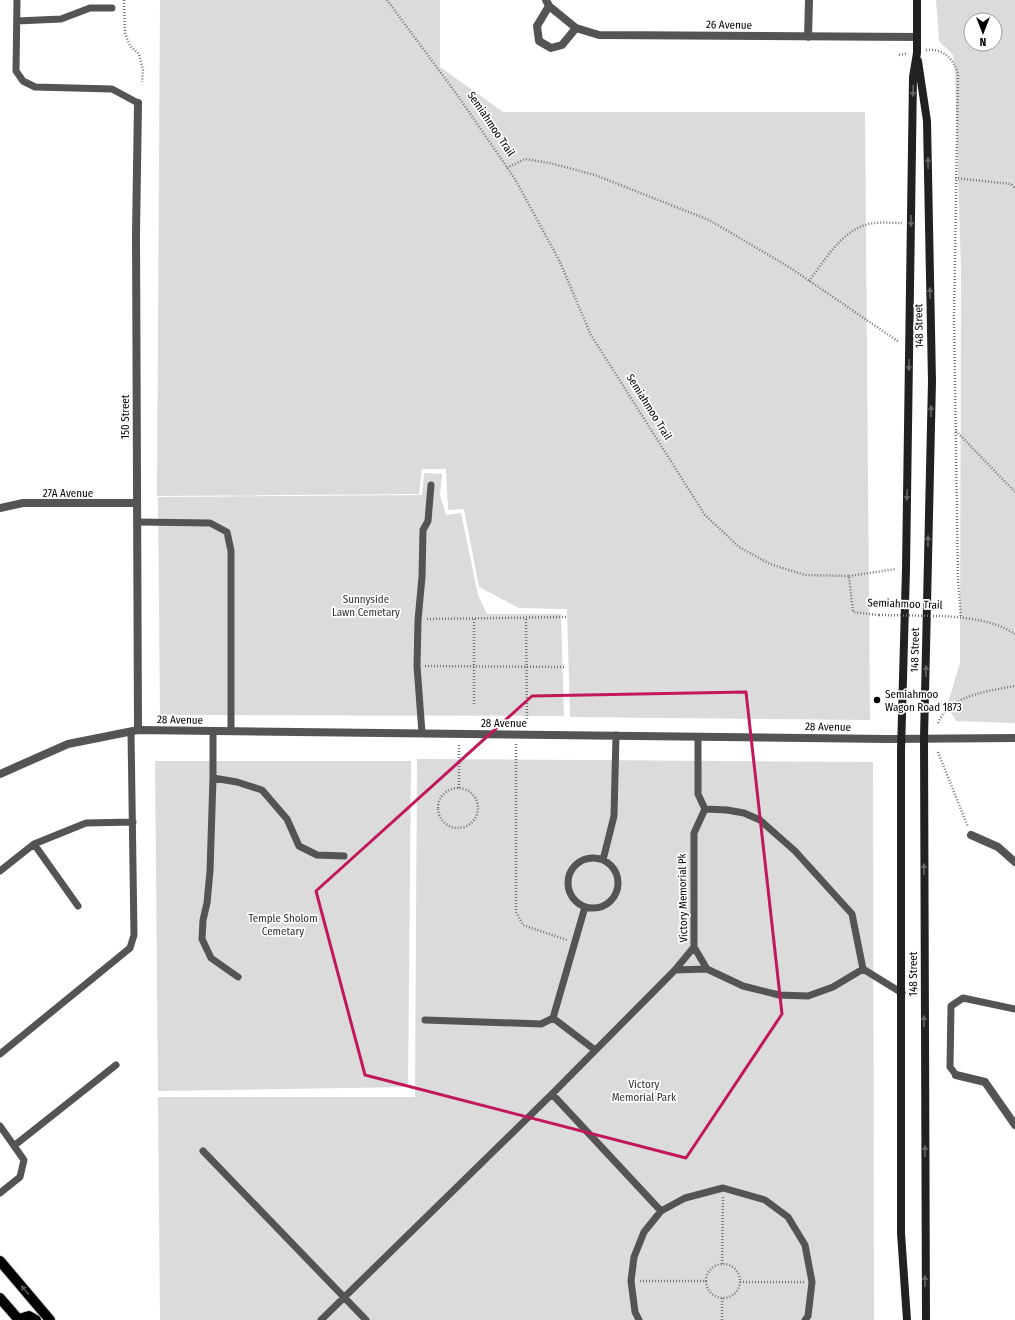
<svg xmlns="http://www.w3.org/2000/svg" width="1015" height="1320" font-family="'Fira Sans Condensed',sans-serif">
	<style>
		.green { fill: #dbdbdb; fill-rule: evenodd }
		.lines { fill: none; stroke-linecap: round; stroke-linejoin: round }
		.primary-casing { stroke: #dbdbdb; stroke-width: 12 }
		.path { stroke: #767676; stroke-width: 2.5; stroke-dasharray: 1 2; stroke-linecap: butt }
		.service { stroke: #545454; stroke-width: 7 }
		.minor { stroke: #545454; stroke-width: 8 }
		.tertiary { stroke: #545454; stroke-width: 8 }
		.secondary { stroke: #212121; stroke-width: 8 }
		.primary { stroke: #000; stroke-width: 10 }
		.path-bridge { stroke: #767676; stroke-width: 2.5; stroke-dasharray: 1 2; stroke-linecap: butt }
		.oneway { fill: #646464 }
		.oneway2 { fill: #595959 }
		.marked { fill: none; stroke: #c2185b; stroke-width: 3; stroke-linejoin: round }
		.poi-dot { fill: #000; stroke: #fff; stroke-width: 1.5 }
		.labels { text-anchor: middle; dominant-baseline: central; stroke-width: 3.5; stroke-linejoin: round; paint-order: stroke }
		.street-label { font-size: 11px; fill: #000; stroke: #fff }
		.park-label { font-size: 11px; fill: #323232; stroke: #fff }
		.poi-label { font-size: 11px; fill: #000; stroke: #fff; text-anchor: start }
	</style>
	<rect width="100%" height="100%" fill="#fff"/>
	<!-- green -->
	<path class="green" d="M160,0H440V67L503,112H865L870,720L570,717L567,609L519,608L479,587L464,509L448,510L446,469H422L419,494L157,496Z
		M936,0H1015V723L956,721L947,706L960,663L961,271L955,73L953,55L939,41ZM971,20H995V44H971Z
		M424,473L442,474L440,495L446,515L461,513L478,595L487,614H561L564,716L160,715L158,497L422,495Z
		M417,759L873,762L874,1320H160L158,1097H415Z
		M155,761H411L408,1087L158,1091Z"/>
	<g class="lines">
		<defs>
			<path id="primary" d="M0,1261L50,1320
				M0,1298L19,1320
				M19,1319L29,1316L36,1320"/>
		</defs>
		<!-- primary casing -->
		<use href="#primary" class="primary-casing"/>
		<!-- path -->
		<path class="path" d="M124,0L125,33L130,46L139,54L143,70L142,82
			M387,0L458,96L515,179L559,260L591,335L705,515L739,547L770,564L805,575L849,576L853,612L879,615
			M926,50C943,48 954,59 958,74L954,318L958,581L961,617
			M899,55L908,53
			M507,168L525,159L550,163L595,175L709,220L789,267L899,342
			M955,178L1011,184L1015,188
			M809,281C826,259 843,227 874,223C883,222 893,223 902,223
			M956,431L1015,492
			M849,576L896,569
			M939,616C964,617 994,620 1015,634
			M427,619L567,617
			M474,619V706
			M526,619L527,721
			M425,666L566,667
			M938,723C949,695 989,691 1015,686
			M516,744V912L523,925L567,940
			M938,752L968,827
			M459,788V744
			M438 808a20 20 0 1 1 40 0a20 20 0 1 1-40 0Z
			M706 1281a17 17 0 1 1 34 0a17 17 0 1 1-34 0Z
			M722,1264L723,1197
			M640,1281H705
			M740,1282H804
			M722,1320V1298"/>
		<!-- service -->
		<path class="service" d="M17,0L16,71L23,81L35,87L112,89L138,103
			M17,21L61,19L90,8H112
			M137,522L210,523L227,532L231,551V731
			M213,731V778L237,782L262,790L287,819L299,846L317,855L344,856
			M422,733L417,666L418,620L422,577L423,530L428,521L431,485
			M698,737V794L705,809L694,833V947L707,969L743,986L779,995L808,996L833,987L863,969L902,993
			M213,778L210,871L207,903L203,920L202,939L211,958L238,977
			M705,809L727,810L744,813L760,820L795,851L852,914L863,969
			M34,844L78,906
			M568 883a25 25 0 1 1 50 0a25 25 0 1 1-50 0Z
			M603,860L614,816L616,735
			M0,871L34,844L86,823L133,822
			M585,907L553,1018L595,1050
			M675,970L707,969
			M425,1020L541,1024L553,1018
			M0,1054L130,948L134,935L131,732
			M956,1075L950,1067L951,1006L963,998L1015,1009
			M552,1094L661,1211
			M0,1126L24,1160L20,1177L0,1193
			M15,1145L116,1065
			M203,1151L366,1320
			M321,1320L552,1094L675,970L694,947
			M639,1320L635,1312L631,1281L634,1257L644,1232L661,1211L685,1198L723,1188L765,1200L788,1217L805,1245L812,1282L808,1316L805,1320"/>
		<!-- minor -->
		<path class="minor" d="M546,0L549,6L576,28L599,35L917,37
			M549,6L537,26L539,41L551,48L562,45L576,28
			M808,37L809,0
			M0,508L23,503H136
			M138,730L136,234L138,103
			M971,835L998,847L1015,862
			M956,1075L985,1082L1015,1125"/>
		<!-- tertiary -->
		<path class="tertiary" d="M0,774L68,744L138,730L888,739L1015,738"/>
		<!-- secondary -->
		<path class="secondary" d="M918,61L927,121L932,381L924,738L926,1320
			M907,1320L901,1233V751L906,569L913,77L917,53V0"/>
		<!-- primary -->
		<use href="#primary" class="primary"/>
		<!-- path-bridge -->
		<path class="path-bridge" d="M879,615L939,616"/>
	</g>
	<!-- one-way arrows -->
	<defs><path id="oneway-solid" d="M-6-.8H1V-3.2L6.5 0L1 3.2V.8H-6Z"/></defs>
	<g class="oneway">
		<use href="#oneway-solid" transform="translate(913 91) rotate(91)"/>
		<use href="#oneway-solid" transform="translate(928 163) rotate(-91)"/>
		<use href="#oneway-solid" transform="translate(911 221) rotate(91)"/>
		<use href="#oneway-solid" transform="translate(930 293) rotate(-91)"/>
		<use href="#oneway-solid" transform="translate(909 365) rotate(91)"/>
		<use href="#oneway-solid" transform="translate(931 411) rotate(-89)"/>
		<use href="#oneway-solid" transform="translate(907 495) rotate(91)"/>
		<use href="#oneway-solid" transform="translate(928 541) rotate(-89)"/>
		<use href="#oneway-solid" transform="translate(926 671) rotate(-89)"/>
		<use href="#oneway-solid" transform="translate(924 869) rotate(-90)"/>
		<use href="#oneway-solid" transform="translate(924 1021) rotate(-90)"/>
		<use href="#oneway-solid" transform="translate(925 1151) rotate(-90)"/>
		<use href="#oneway-solid" transform="translate(925 1281) rotate(-90)"/>
	</g>
	<use class="oneway2" href="#oneway-solid" transform="translate(25 1290) rotate(-130)"/>
	<!-- marked area -->
	<path class="marked" d="M746,692L782,1014L686,1158L365,1075L316,891L532,696Z"/>
	<!-- markers -->
	<circle class="poi-dot" cx="877" cy="700" r="4"/>
	<g class="labels">
		<!-- street labels -->
		<g class="street-label">
			<text transform="translate(729 25) rotate(1)">26 Avenue</text>
			<text transform="translate(491 124) rotate(56)">Semiahmoo Trail</text>
			<text transform="translate(919 326) rotate(-91)">148 Street</text>
			<text transform="translate(649 407) rotate(58)">Semiahmoo Trail</text>
			<text transform="translate(125 417) rotate(-90)">150 Street</text>
			<text x="68" y="493">27A Avenue</text>
			<text transform="translate(905 604) rotate(2)">Semiahmoo Trail</text>
			<text transform="translate(915 650) rotate(-89)">148 Street</text>
			<text transform="translate(180 720) rotate(1)">28 Avenue</text>
			<text x="504" y="723">28 Avenue</text>
			<text transform="translate(828 727) rotate(1)">28 Avenue</text>
			<text transform="translate(683 898) rotate(-91)">Victory Memorial Pk</text>
			<text transform="translate(913 974) rotate(-90)">148 Street</text>
		</g>
		<!-- park labels -->
		<g class="park-label">
			<text x="366" y="599">Sunnyside<tspan x="366" dy="13">Lawn Cemetary</tspan></text>
			<text x="283" y="918">Temple Sholom<tspan x="283" dy="13">Cemetary</tspan></text>
			<text x="644" y="1084">Victory<tspan x="644" dy="13">Memorial Park</tspan></text>
		</g>
		<!-- poi labels -->
		<g class="poi-label">
			<text x="885" y="694">Semiahmoo<tspan x="885" dy="13">Wagon Road 1873</tspan></text>
		</g>
	</g>
	<!-- north arrow -->
	<g transform="translate(983 32) rotate(180)"><circle r="19" fill="#ffffff" stroke="#999999"/>
	<path d="M0-3L7 15L0 10L-7 15Z" fill="#000000"/>
	<text y="-6" font-size="11" font-weight="bold" text-anchor="middle" fill="#000000">N</text>
	</g>
</svg>
